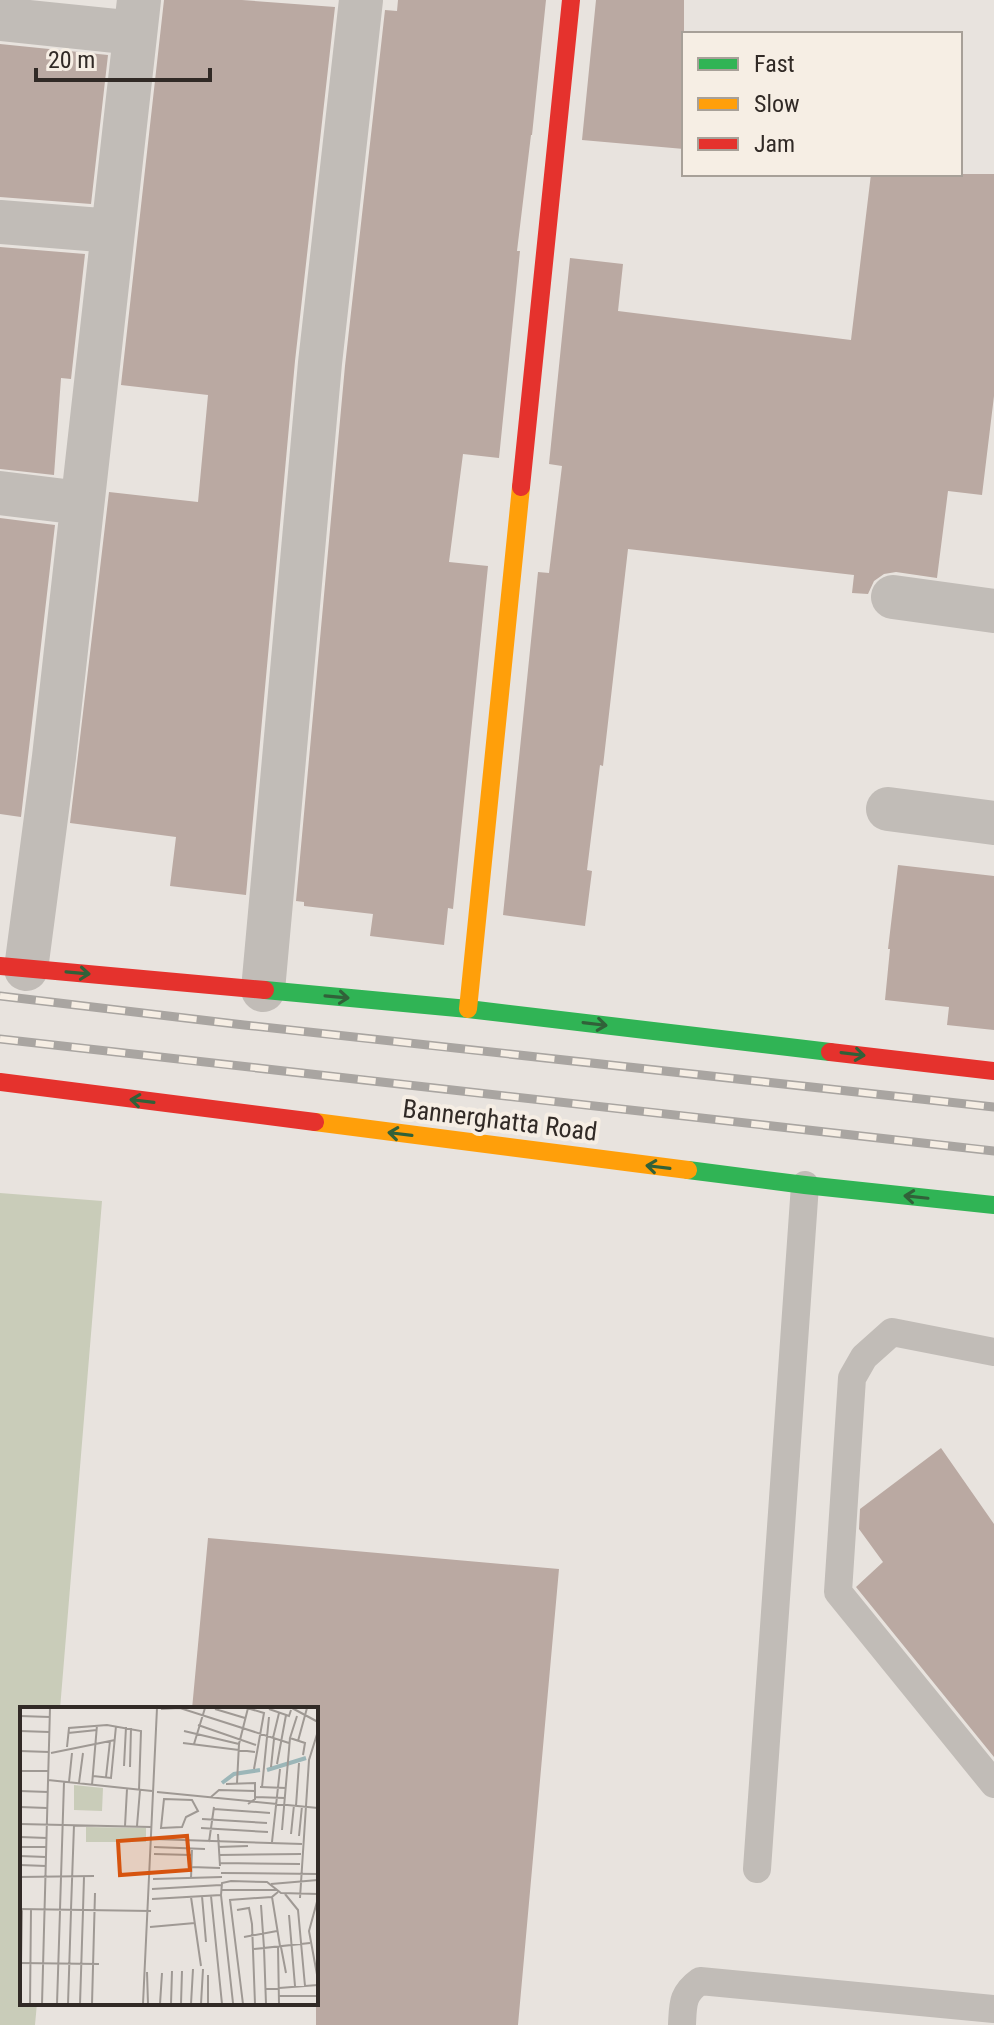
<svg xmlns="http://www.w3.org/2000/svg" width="994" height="2025" font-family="'Roboto Condensed',sans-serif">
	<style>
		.green { fill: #c9ccb9 }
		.building { fill: #baa9a2 }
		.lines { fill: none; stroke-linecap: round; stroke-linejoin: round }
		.lane { stroke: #c1bcb7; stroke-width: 28 }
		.street { stroke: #c1bcb7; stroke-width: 44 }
		.fast { stroke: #30b455; stroke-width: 18 }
		.slow { stroke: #ff9f0a; stroke-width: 18 }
		.jam { stroke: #e5322d; stroke-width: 18 }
		.rail-casing { stroke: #a9a5a1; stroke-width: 9 }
		.rail { stroke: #f6eee4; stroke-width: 6; stroke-dasharray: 18; stroke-linecap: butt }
		.oneway { stroke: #316139 }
		.labels { text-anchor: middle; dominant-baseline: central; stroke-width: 8; stroke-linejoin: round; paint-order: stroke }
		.street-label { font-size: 26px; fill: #312a26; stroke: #f6eee4 }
		.inset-river { fill: none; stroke: #9cb6b8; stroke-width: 4 }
		.inset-road { fill: none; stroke: #9f9994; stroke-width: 2 }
		.view { fill: #d6540f; fill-opacity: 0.15; stroke: #d6540f; stroke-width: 4 }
		.inset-edge { fill: none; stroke: #312a26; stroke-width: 4 }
	</style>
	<rect width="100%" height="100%" fill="#e8e3de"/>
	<!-- green -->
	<path class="green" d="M0,1193L102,1201L60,1709H22V2003H37L35,2025H0Z"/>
	<!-- building -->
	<path class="building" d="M164,0H242L335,7L295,361L246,895L170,886L176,837L70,823L109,492L198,502L208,395L121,385Z
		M398,0H546L532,135H531L517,251H520L499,458L463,454L449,562L488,566L453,909L448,908L444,945L370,936L373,914L304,906V902L296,901L345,366L385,10L397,11Z
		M596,0H684V149L582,140Z
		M0,44L108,55L91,204L0,197Z
		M871,174H994V396L982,495L948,491L937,578L896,572L884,574L874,581L868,594L852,593L854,575L628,549L603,766L600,765L587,870L592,871L585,926L503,915L538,572L549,573L562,466L549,464L570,258L623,264L618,311L851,340Z
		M0,247L85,254L71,379L61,378L54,475L0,469Z
		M0,518L55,525L21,817L0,814Z
		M898,865L994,876V1030L947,1025L949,1007L885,1000L890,949H888Z
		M941,1448L994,1524V1757L856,1587L883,1562L859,1529L860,1509Z
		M208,1538L559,1569L518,2025H316V1709H192Z"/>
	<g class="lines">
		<!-- lane -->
		<path class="lane" d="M994,1352L892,1332L864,1357L852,1378L838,1592L994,1784
			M757,1869L805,1185
			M682,2025C683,2004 682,1994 700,1981L994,2009"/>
		<!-- street -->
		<path class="street" d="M0,19L135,33
			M0,222L113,231
			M0,493L81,503
			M893,597L994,611
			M888,809L994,823
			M26,969L54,757L139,0
			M263,990L320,363L361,0"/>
		<!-- fast -->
		<path class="fast" d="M265,990L468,1009L830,1052
			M688,1170L805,1185L994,1205"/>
		<!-- slow -->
		<path class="slow" d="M468,1009L521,487
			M315,1122L688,1170"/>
		<!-- jam -->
		<path class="jam" d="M521,487L571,0
			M0,966L265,990
			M830,1052L994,1071
			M0,1082L315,1122"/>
		<defs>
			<path id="rail" d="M0,996L244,1025L994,1107
				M0,1039L994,1151"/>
		</defs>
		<!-- rail casing -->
		<use href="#rail" class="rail-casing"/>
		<!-- rail -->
		<use href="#rail" class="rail"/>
	</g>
	<!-- one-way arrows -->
	<defs><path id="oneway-shaft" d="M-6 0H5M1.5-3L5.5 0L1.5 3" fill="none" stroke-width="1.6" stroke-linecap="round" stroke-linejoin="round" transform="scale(2)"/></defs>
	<g class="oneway">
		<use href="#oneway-shaft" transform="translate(78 973) rotate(5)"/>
		<use href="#oneway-shaft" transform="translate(337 997) rotate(5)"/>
		<use href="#oneway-shaft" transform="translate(595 1024) rotate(7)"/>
		<use href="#oneway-shaft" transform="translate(853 1054) rotate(7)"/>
		<use href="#oneway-shaft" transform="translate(142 1101) rotate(-173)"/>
		<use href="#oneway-shaft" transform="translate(400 1134) rotate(-173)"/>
		<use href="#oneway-shaft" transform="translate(658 1167) rotate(-173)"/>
		<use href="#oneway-shaft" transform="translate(916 1197) rotate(-174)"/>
	</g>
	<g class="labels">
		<!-- street labels -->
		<g class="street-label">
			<text transform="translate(500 1120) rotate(7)">Bannerghatta Road</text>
		</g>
	</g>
	<!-- overview -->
	<g transform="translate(20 1707)">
		<rect width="298" height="298" fill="#e8e3de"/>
		<path d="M54,78L83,81L82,104L54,103ZM66,120L126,121V135H66Z" fill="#c9ccb9"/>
		<path class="inset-river" d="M247,63L286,51M202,76L214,67L240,63"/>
		<path class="inset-road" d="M227,1L244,6L234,62M272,1L298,15M141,2L160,1L269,36M195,2L225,11M249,2L269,9L271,3M0,9L30,10M277,9L270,31L285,36L283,48M178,18L236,38M0,24L29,25M164,24L219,37M48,26L77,23M253,31L259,6M278,34L287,1M163,36L235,45M174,37L185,1M47,40L49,21L87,18L121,24L119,83M0,44L29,45M31,46L95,33M257,57L266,8M104,59L106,20M110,60L111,21M251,60L254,32M0,64H28M73,69L91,71L96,19M86,70L90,34M28,73L132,84M49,75L52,46M59,76L63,46M217,76L219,37L228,1M206,77L235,76V92L228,97M72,78L77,18M240,80L266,81M242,80L249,10M0,84L28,85M137,85L298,101M191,90L199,83L235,84M235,90L265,91M144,92L172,93L178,104L166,110L162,120L141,121ZM276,99L279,56M0,100L27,101M194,102L250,106M182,112L247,116M0,117L131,120M105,119L107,82M117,119L120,83M181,121L248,125M262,123L270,31M198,127L200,159M271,127L274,98M279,129L282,99M0,130L27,131M134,132L282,137M189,135L194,100M252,135L260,62M0,140H26M134,140L185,142M198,140L228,139M134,147L171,148M199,148L281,147M0,149L26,150M200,156L280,157M0,158L26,159M171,160L200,161M201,166L298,167M0,170L74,169M133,172L202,170M171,172L172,141M251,177L298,173M132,182L201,178M201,183H256M258,185L252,190L260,239M265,187L278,203L285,279M201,188L213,296M182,189L186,235M191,189L202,297M171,190L181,259M280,191L289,53L298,24M298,191L289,224L298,273M132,192L201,188L202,176L211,174L247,175L261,186L298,187M209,193L252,190M210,193L223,297M0,202L131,204M40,202L44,75M51,202L54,118M63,203L64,170M217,203L229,201L232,217L235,297M269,208L275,279M130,220L175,216M224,230L257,224M258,239L259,297M261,240L266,266M234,242L244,241L241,198M0,256L79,257M1,256L2,202M127,265L128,297M246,282L298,278M259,289H298M10,297L11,202M22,297L30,1M37,297L40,204M48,297L51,204M60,297L63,204M72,297L75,186M123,297L137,1M140,297L142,266M151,297L152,264M161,297L162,264M171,297L173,262M181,297L183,262M188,297V268M246,297L244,241L290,236"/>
		<path class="view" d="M167,129L170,163L100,168L98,134Z"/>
		<rect width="298" height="298" class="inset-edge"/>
	</g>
	<!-- legend -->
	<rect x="682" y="32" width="280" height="144" fill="#f6eee4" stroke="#a7a098" stroke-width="2"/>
	<rect x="698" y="58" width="40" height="12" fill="#30b455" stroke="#a7a098" stroke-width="2"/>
	<text x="754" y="72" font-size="24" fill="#312a26">Fast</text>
	<rect x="698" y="98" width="40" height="12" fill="#ff9f0a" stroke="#a7a098" stroke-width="2"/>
	<text x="754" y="112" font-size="24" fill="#312a26">Slow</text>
	<rect x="698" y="138" width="40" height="12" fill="#e5322d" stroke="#a7a098" stroke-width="2"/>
	<text x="754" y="152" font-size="24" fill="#312a26">Jam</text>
	<!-- scale -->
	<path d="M36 68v12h174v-12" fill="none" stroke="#312a26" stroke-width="4"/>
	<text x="48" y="68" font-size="24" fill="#312a26" stroke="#f6eee4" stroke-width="6" paint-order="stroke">20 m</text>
</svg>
